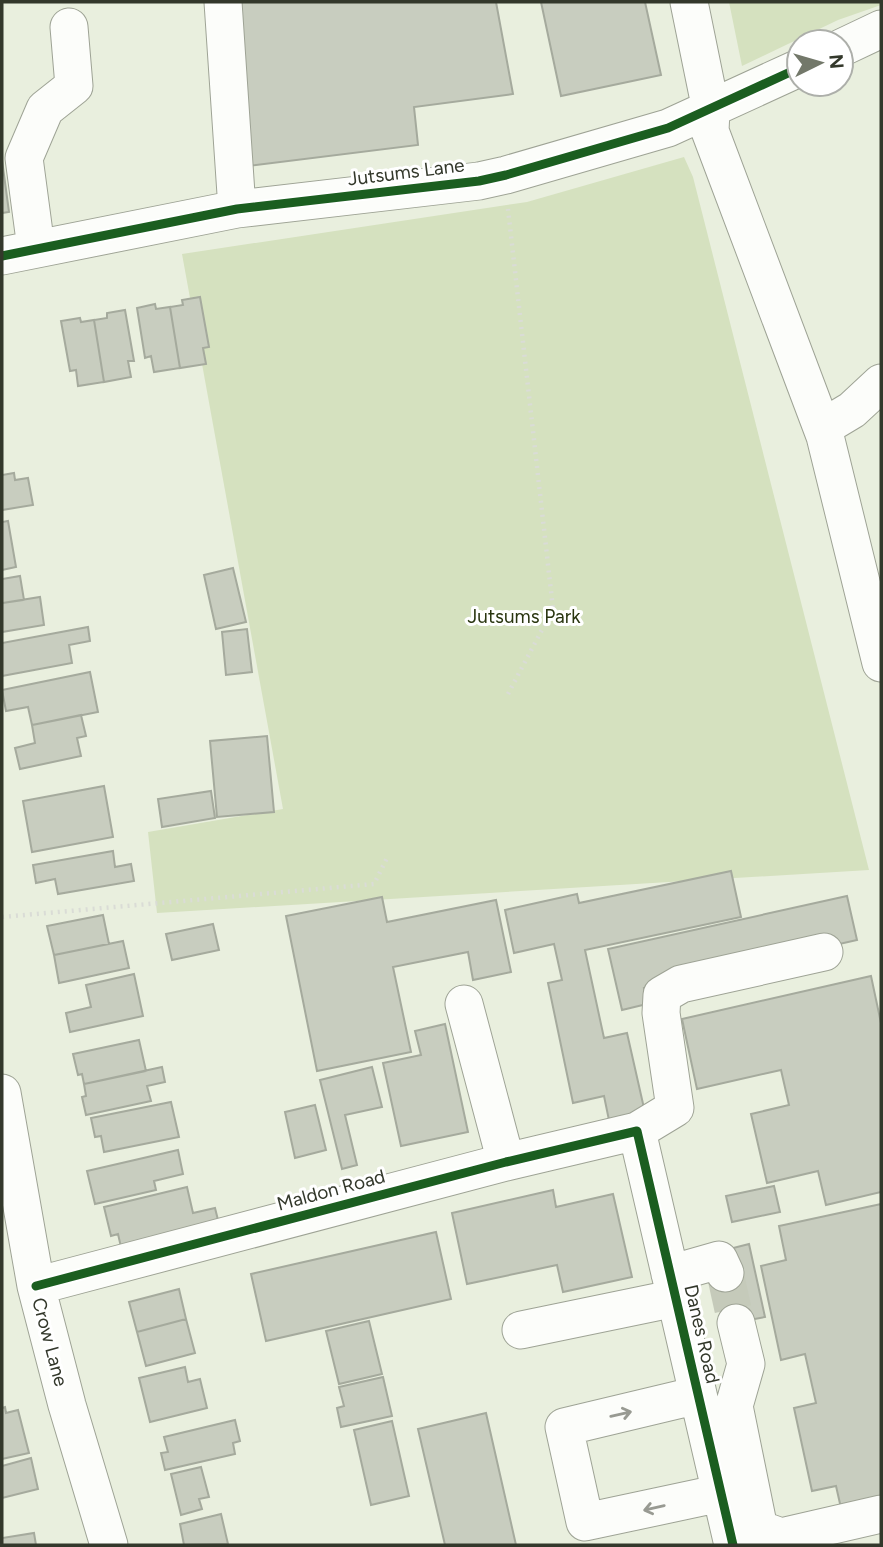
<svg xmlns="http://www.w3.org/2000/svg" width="883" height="1547" font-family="Figtree,sans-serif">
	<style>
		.green { fill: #d5e1bf }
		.building { fill: #c8cdbf; stroke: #a5aa9d; stroke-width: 2 }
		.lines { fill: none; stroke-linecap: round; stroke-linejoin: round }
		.minor-tunnel { stroke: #c5caba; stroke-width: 37; stroke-dasharray: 37 18; stroke-linecap: butt }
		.minor-casing { stroke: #9ea395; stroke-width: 39 }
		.path { stroke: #dadcd6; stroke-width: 4.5; stroke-dasharray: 2 5; stroke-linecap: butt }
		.minor { stroke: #fcfdfa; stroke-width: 37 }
		.cycleway-casing { stroke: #fff; stroke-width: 13 }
		.cycleway { stroke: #1b5e20; stroke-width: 9 }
		.oneway { stroke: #989a92 }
		.labels { text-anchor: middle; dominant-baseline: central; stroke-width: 6; stroke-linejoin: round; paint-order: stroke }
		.street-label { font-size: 19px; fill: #33382b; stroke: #fff }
		.park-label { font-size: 19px; fill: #29350f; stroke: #fff }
	</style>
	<rect width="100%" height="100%" fill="#e9efde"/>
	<!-- green -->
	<path class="green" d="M729,2H881V5L838,20L742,66Z
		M684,157L693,177L869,870L157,913L148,832L283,809L182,254L527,202Z"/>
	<!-- building -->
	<path class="building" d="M230,2H496L513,94L414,107L418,145L248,166Z
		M541,2H645L661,75L561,96Z
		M2,160L9,212L2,213Z
		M200,297L209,347L203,348L206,364L180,368L170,307L183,305L182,300Z
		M155,304L156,309L170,307L180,368L154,372L151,356L145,358L137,308Z
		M125,310L134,361H128L131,377L104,382L94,320L107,318V313Z
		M80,318L81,322L94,320L104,382L78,386L76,370L70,371L61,321Z
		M14,473L15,480L28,478L33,505L2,510V475Z
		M8,521L16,567L2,570V522Z
		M233,568L246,622L216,629L204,575Z
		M20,576L24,600L2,603V579Z
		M40,597L44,625L2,632V603Z
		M88,627L90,641L69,645L72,663L2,676V643Z
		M247,629L252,672L226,675L222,632Z
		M90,672L98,712L32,725L28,707L6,711L2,690Z
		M81,715L86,736L77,738L81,756L20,769L15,748L35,743L32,725Z
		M267,736L274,812L217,817L210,741Z
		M104,786L113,837L32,852L23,801Z
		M211,791L215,818L162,827L158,799Z
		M113,851L115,867L131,864L134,881L58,894L55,879L36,883L33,865Z
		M731,871L741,917L585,950L604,1038L627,1033L646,1117L610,1125L604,1096L573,1103L548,983L562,980L554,944L514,953L505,910L577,894L579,903Z
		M847,896L857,940L644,988L647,1004L622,1010L608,949Z
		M382,897L387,922L496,900L511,972L473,980L468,952L393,967L411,1052L317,1071L286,916Z
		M103,915L109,944L54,955L47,926Z
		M213,924L219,950L172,960L166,934Z
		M123,941L129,968L59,983L54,955Z
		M134,974L143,1016L70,1032L66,1013L91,1007L86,985Z
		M871,976L881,1023V1192L826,1205L818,1171L767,1183L751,1114L789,1105L781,1070L697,1089L682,1019Z
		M445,1024L468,1132L401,1146L383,1063L421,1055L415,1031Z
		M139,1040L146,1071L84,1084L82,1074L78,1075L73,1054Z
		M162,1067L165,1082L147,1086L151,1101L86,1115L82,1097L86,1096L84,1084Z
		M372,1067L382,1107L345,1115L357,1165L342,1169L320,1080Z
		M171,1102L179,1137L104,1152L101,1136L95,1137L91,1118Z
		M315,1105L326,1150L295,1158L285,1112Z
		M178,1150L183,1174L154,1181L156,1190L95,1204L87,1171Z
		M774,1186L780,1212L732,1222L726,1196Z
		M187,1187L193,1213L215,1208L219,1224L121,1247L118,1234L111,1236L104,1207Z
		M553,1190L556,1207L613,1194L632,1277L563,1292L557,1265L467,1284L452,1213Z
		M881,1204V1500L841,1508L836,1486L812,1491L794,1408L816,1403L805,1354L781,1360L761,1266L786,1260L779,1226Z
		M436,1232L451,1299L266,1341L251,1274Z
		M749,1244L765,1317L728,1324L717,1274L725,1250Z
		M179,1289L186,1319L137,1332L129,1302Z
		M186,1319L195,1353L146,1366L137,1332Z
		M369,1321L382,1374L339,1384L326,1331Z
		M185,1367L188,1382L200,1379L207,1408L150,1422L139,1378Z
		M383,1377L392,1416L341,1427L337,1408L344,1406L339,1387Z
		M5,1407L6,1413L18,1410L29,1453L2,1459V1408Z
		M486,1413L516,1545H445L418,1429Z
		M235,1420L240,1441L233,1443L235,1454L165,1470L161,1453L168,1452L164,1437Z
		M392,1421L409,1496L371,1505L354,1430Z
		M31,1458L38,1489L2,1498V1466Z
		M201,1467L209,1497L199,1499L202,1509L181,1515L171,1474Z
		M221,1514L228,1544L184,1545L180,1524Z
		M34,1533L36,1545H2V1538Z"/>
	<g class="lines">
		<!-- minor-tunnel -->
		<path class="minor-tunnel" d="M725,1273L736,1323"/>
		<defs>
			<path id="minor" d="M223,2L237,209
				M689,2L711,110L710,131L825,436L881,663
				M841,48L881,29
				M36,248L24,158L45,109L74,86L69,27
				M2,256L237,209L479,181L506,175L668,128L799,68
				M822,428L852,410L881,383
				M464,1004L506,1162
				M2,1093L36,1286L67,1405L109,1545
				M637,1131L733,1545
				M670,1274L719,1260L725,1273
				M36,1286L506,1162L637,1131L675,1108L661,1013L662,995L681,984L824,952
				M521,1330L676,1298
				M698,1395L564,1427L585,1522L721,1493
				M759,1529L781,1537L881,1514
				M731,1535L759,1529L734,1406L746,1364L736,1323"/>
		</defs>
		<!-- minor casing -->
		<use href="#minor" class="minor-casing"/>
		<!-- path -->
		<path class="path" d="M508,694L553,609L508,209
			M2,917L374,884L387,858"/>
		<!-- minor -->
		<use href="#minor" class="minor"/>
		<defs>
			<path id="cycleway" d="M2,256L237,209L479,181L506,175L668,128L799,68
				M36,1286L506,1162L637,1131L733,1545"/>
		</defs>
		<!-- cycleway casing -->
		<use href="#cycleway" class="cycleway-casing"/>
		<!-- cycleway -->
		<use href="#cycleway" class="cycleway"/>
	</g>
	<!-- one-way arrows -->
	<defs><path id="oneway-shaft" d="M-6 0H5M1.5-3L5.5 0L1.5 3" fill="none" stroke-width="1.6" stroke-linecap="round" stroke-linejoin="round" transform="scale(1.75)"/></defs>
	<g class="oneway">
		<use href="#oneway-shaft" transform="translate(621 1414) rotate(-13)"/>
		<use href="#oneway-shaft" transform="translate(654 1508) rotate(167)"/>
	</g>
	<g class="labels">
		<!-- street labels -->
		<g class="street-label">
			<text transform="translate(406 172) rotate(-7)">Jutsums Lane</text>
			<text transform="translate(331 1190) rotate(-15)">Maldon Road</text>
			<text transform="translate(702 1334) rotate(77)">Danes Road</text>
			<text transform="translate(50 1342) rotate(75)">Crow Lane</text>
		</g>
		<!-- park labels -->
		<g class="park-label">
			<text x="524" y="616">Jutsums Park</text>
		</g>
	</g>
	<!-- border -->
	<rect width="883" height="1547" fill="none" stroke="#33382b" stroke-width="7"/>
	<!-- north arrow -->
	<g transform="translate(820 63) rotate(85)"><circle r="33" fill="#ffffff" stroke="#adafaa" stroke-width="2"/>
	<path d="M0-5L12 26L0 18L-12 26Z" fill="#73786a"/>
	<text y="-10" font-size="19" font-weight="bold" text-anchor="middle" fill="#33382b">N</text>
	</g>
</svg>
